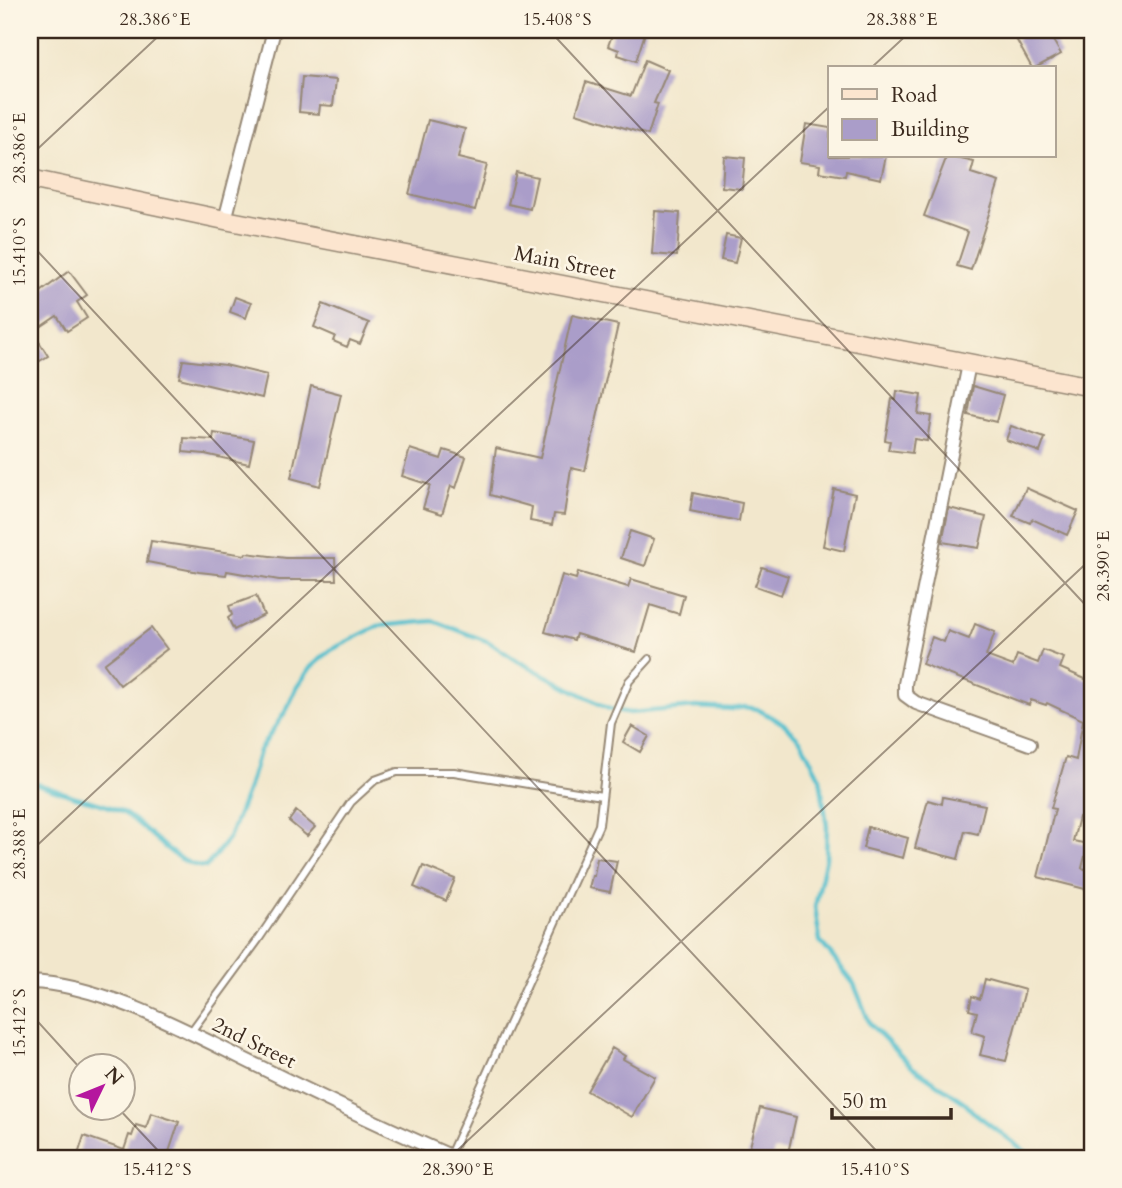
<svg xmlns="http://www.w3.org/2000/svg" width="1122" height="1188" font-family="Cardo,serif">
	<style>
		.lines { fill: none; stroke-linecap: round; stroke-linejoin: round }
		.stream { stroke: #53bfcd; stroke-width: 4.5 }
		.building { fill: #aa9dc9 }
		.service-casing { stroke: #968875; stroke-width: 10 }
		.minor-casing { stroke: #968875; stroke-width: 16 }
		.secondary-casing { stroke: #968875; stroke-width: 21 }
		.service { stroke: #fff; stroke-width: 6 }
		.minor { stroke: #fff; stroke-width: 12 }
		.secondary { stroke: #fce5cf; stroke-width: 18 }
		.ticks { fill: none; stroke: #3b2a1e; stroke-width: 2; stroke-opacity: 0.45 }
		.labels { text-anchor: middle; dominant-baseline: central; stroke-width: 5; stroke-linejoin: round; paint-order: stroke }
		.street-label { font-size: 21px; fill: #3b2a1e; stroke: #fcf5e5 }
		.neatline { fill: none; stroke: #3b2a1e; stroke-width: 2.5 }
		.ticks-label { font-size: 18px; text-anchor: middle; fill: #3b2a1e }
	</style>
	<rect width="100%" height="100%" fill="#fcf5e5"/>
	<filter id="ink" filterUnits="userSpaceOnUse"><feTurbulence type="fractalNoise" baseFrequency=".0143" numOctaves="2"/><feDisplacementMap in="SourceGraphic" scale="14" xChannelSelector="R" yChannelSelector="G"/><feConvolveMatrix kernelMatrix="1 2 1 2 8 2 1 2 1" color-interpolation-filters="sRGB"/></filter>
	<filter id="wash" filterUnits="userSpaceOnUse"><feTurbulence type="fractalNoise" baseFrequency=".00686" numOctaves="4" result="noise"/><feDisplacementMap in="SourceGraphic" scale="28" xChannelSelector="R" yChannelSelector="G"/><feGaussianBlur stdDeviation="1.57" result="paint"/><feColorMatrix in="noise" values="0 0 0 0 0 0 0 0 0 0 0 0 0 0 0 0 0 1.4 0 .05"/><feComposite in="paint" operator="in"/></filter>
	<g filter="url(#wash)">
		<rect width="100%" height="100%" fill="#f2e7cc"/>
		<g class="lines">
			<!-- stream -->
			<path class="stream" d="M30,782C46,786 60,792 76,797C92,802 107,804 122,812C150,828 174,866 206,867L229,838L248,789L259,751L287,709L297,687L311,667L331,650L378,626L434,621L489,642L516,660L609,709L630,713L695,707L732,709L745,707L757,709L784,724L801,741L820,778L827,826L826,858L815,907L820,941L854,984L870,1024L912,1067L964,1102L972,1111L1034,1158"/>
		</g>
		<g id="blocks">
			<!-- building -->
			<path class="building" d="M614,30H646L636,61L618,55L619,50L608,46Z
				M1033,30H1047L1061,54L1035,68H1032L1016,39Z
				M645,60L668,70L654,103L658,104L648,135L576,113L586,82L631,96Z
				M302,77L336,80L333,106L320,105L319,114L299,112Z
				M428,120L465,129L458,158L487,165L475,210L409,194Z
				M806,124L830,128V156H886L881,179L846,171L845,176L819,172L820,165L800,162Z
				M724,156L745,158L742,189L722,187Z
				M947,156L974,162L971,173L999,182L971,270L957,266L968,232L924,216Z
				M516,172L537,177L530,209L508,204Z
				M655,211L680,213L677,256L652,254Z
				M726,235L741,238L735,263L721,260Z
				M69,271L87,295L77,302L87,318L67,331L57,316L33,332L48,356L30,367V300Z
				M235,297L251,303L246,318L230,312Z
				M323,304L369,323L360,344L350,340L347,347L333,341L335,336L314,327Z
				M572,315L618,325L585,471L571,468L564,515L554,514L552,525L530,521L532,507L490,495L496,448L540,458Z
				M183,360L225,365L267,375L262,398L179,378Z
				M311,386L341,394L320,486L291,478Z
				M973,386L1003,395L996,422L968,415Z
				M897,391L921,395L918,414L931,416L927,441L914,439L912,453L888,450L890,441L885,440L892,399L896,400Z
				M1011,426L1045,438L1040,452L1006,440Z
				M214,433L254,440L249,464L205,454L183,452L184,438L213,440Z
				M410,449L441,459L444,450L466,457L456,488L451,486L442,514L423,508L430,485L402,476Z
				M1026,488L1078,511L1067,535L1032,519L1030,523L1013,516Z
				M834,489L855,494L844,551L823,546Z
				M693,493L742,503L739,521L690,511Z
				M949,508L986,517L979,548L942,542Z
				M630,531L654,539L645,566L621,558Z
				M151,541L245,555L246,553L286,558H335L336,580H279L227,571L226,575L199,572L147,562Z
				M762,567L788,576L781,595L755,586Z
				M578,572L628,587L631,579L684,595L679,614L650,605L636,652L576,634L574,640L545,632L562,575L576,579Z
				M256,596L264,615L234,630L228,618L232,615L229,606Z
				M975,624L995,632L986,656L1013,666L1017,655L1038,663L1043,650L1064,658L1060,668L1092,682V821L1079,817L1073,841L1088,844L1082,868L1092,871L1089,890L1038,877L1055,809L1051,808L1066,757L1076,760L1083,720L1047,703L1046,705L1031,700L1029,705L922,664L932,637L944,642L948,631L969,639Z
				M151,628L167,649L120,685L104,664Z
				M632,726L649,736L640,752L623,742Z
				M943,797L985,805L978,834L965,831L958,859L915,848L928,800L942,804Z
				M296,811L315,827L307,836L289,821Z
				M868,827L908,838L903,858L863,848Z
				M597,858L617,861L610,892L589,888L592,876H594Z
				M423,866L455,879L446,901L414,887Z
				M985,979L1025,990L1006,1061L980,1055L985,1036L972,1032L977,1012L969,1010L972,996L980,999Z
				M612,1048L625,1056L623,1059L655,1077L632,1117L587,1091Z
				M760,1108L796,1117L788,1153L774,1150L772,1158H747Z
				M151,1113L179,1122L167,1158H77L84,1136L124,1150L129,1135L132,1136L136,1125L146,1128Z"/>
		</g>
	</g>
	<g filter="url(#ink)">
		<use href="#blocks" fill-opacity="0" stroke="#968875" stroke-width="2"/>
		<g class="lines">
			<defs>
				<path id="service" d="M190,1033L258,940L351,802L375,780L397,772H454L602,796
					M450,1155L599,825L611,723L629,681L649,659"/>
				<path id="minor" d="M225,220L274,30
					M969,364L905,684V695L916,703L1030,744
					M30,982C104,984 192,1034 258,1066C323,1098 388,1129 455,1158"/>
				<path id="secondary" d="M30,179L225,220L1092,387"/>
			</defs>
			<!-- service casing -->
			<use href="#service" class="service-casing"/>
			<!-- minor casing -->
			<use href="#minor" class="minor-casing"/>
			<!-- secondary casing -->
			<use href="#secondary" class="secondary-casing"/>
			<!-- service -->
			<use href="#service" class="service"/>
			<!-- minor -->
			<use href="#minor" class="minor"/>
			<!-- secondary -->
			<use href="#secondary" class="secondary"/>
		</g>
	</g>
	<!-- ticks -->
	<path class="ticks" d="M549,30L1092,612M871,68L912,30M30,156L165,30M30,243L883,1158M30,852L830,106M30,1013L80,1068M118,1108L165,1158M449,1158L1092,558"/>
	<g class="labels">
		<!-- street labels -->
		<g class="street-label">
			<text transform="translate(565 263) rotate(11)">Main Street</text>
			<text transform="translate(254 1043) rotate(26)">2nd Street</text>
		</g>
	</g>
	<!-- margin -->
	<rect width="1122" height="1188" fill="none" stroke="#fcf5e5" stroke-width="77"/>
	<!-- legend -->
	<rect x="828" y="66" width="228" height="91" fill="#fcf5e5" stroke="#afa495" stroke-width="2"/>
	<rect x="842" y="89" width="35" height="10" fill="#fce5cf" stroke="#afa495" stroke-width="2"/>
	<text x="891" y="102" font-size="21" fill="#3b2a1e">Road</text>
	<rect x="842" y="119" width="35" height="21" fill="#aa9dc9" stroke="#afa495" stroke-width="2"/>
	<text x="891" y="136" font-size="21" fill="#3b2a1e">Building</text>
	<!-- north arrow -->
	<g transform="translate(102 1087) rotate(47)"><circle r="33" fill="#fcf5e5" stroke="#afa495" stroke-width="2"/>
	<path d="M0-5L12 26L0 18L-12 26Z" fill="#b5179e"/>
	<text y="-10" font-size="19" font-weight="bold" text-anchor="middle" fill="#3b2a1e">N</text>
	</g>
	<!-- scale -->
	<path d="M832 1108v10h119v-10" fill="none" stroke="#3b2a1e" stroke-width="3.5"/>
	<text x="842" y="1108" font-size="21" fill="#3b2a1e" stroke="#fcf5e5" stroke-width="5" paint-order="stroke">50 m</text>
	<rect x="38" y="38" width="1046" height="1112" class="neatline"/>
	<g class="ticks-label">
		<text x="155" y="25">28.386°E</text>
		<text x="557" y="25">15.408°S</text>
		<text x="902" y="25">28.388°E</text>
		<text transform="translate(19 148) rotate(-90)" y="6">28.386°E</text>
		<text transform="translate(19 252) rotate(-90)" y="6">15.410°S</text>
		<text transform="translate(1103 566) rotate(-90)" y="6">28.390°E</text>
		<text transform="translate(19 844) rotate(-90)" y="6">28.388°E</text>
		<text transform="translate(19 1023) rotate(-90)" y="6">15.412°S</text>
		<text x="157" y="1175">15.412°S</text>
		<text x="458" y="1175">28.390°E</text>
		<text x="875" y="1175">15.410°S</text>
	</g>
</svg>
